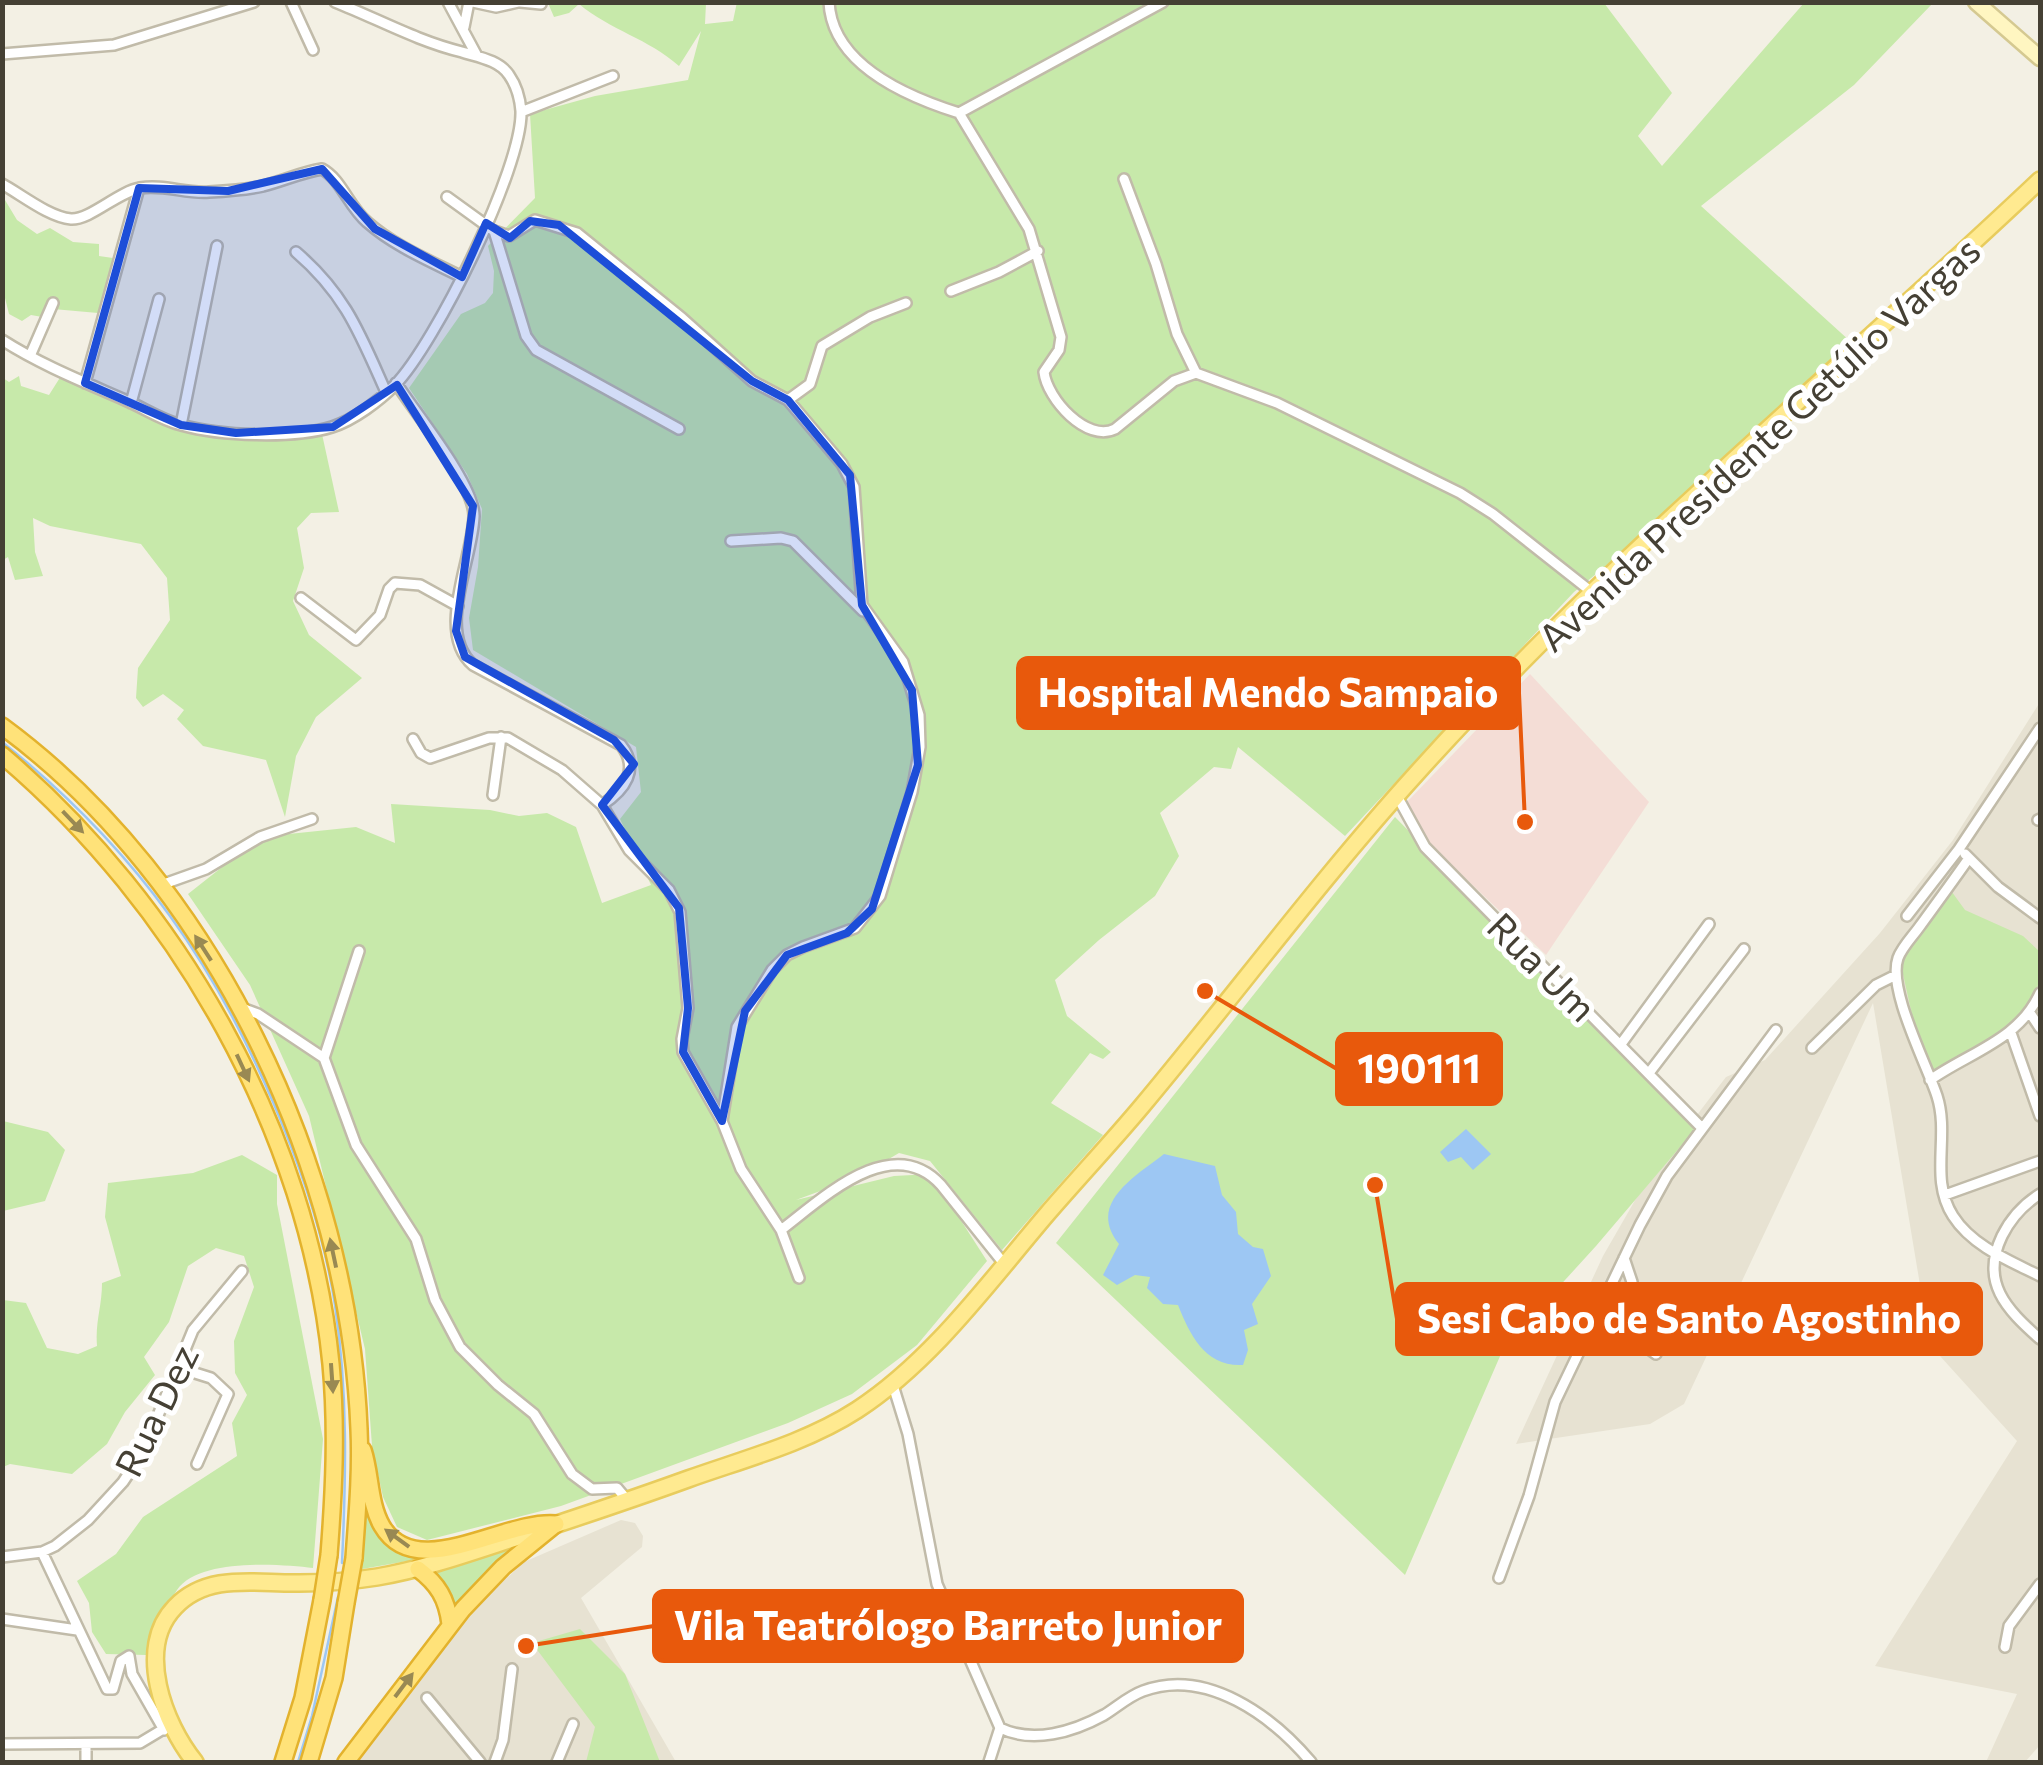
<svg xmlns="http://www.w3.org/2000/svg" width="2043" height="1765" font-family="Commissioner,sans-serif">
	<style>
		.residential { fill: #e7e2d2 }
		.medical { fill: #f4ddd6 }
		.green { fill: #c7e9aa }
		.water { fill: #9dc7f3 }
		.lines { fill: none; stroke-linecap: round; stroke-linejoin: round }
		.stream { stroke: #9dc7f3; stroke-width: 2.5 }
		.minor-casing { stroke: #c1bba9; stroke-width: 14 }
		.secondary-casing { stroke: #d5c991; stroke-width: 19 }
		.primary-casing { stroke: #e8cc5d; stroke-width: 20 }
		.trunk-casing { stroke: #e3b22d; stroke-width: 20 }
		.minor { stroke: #fff; stroke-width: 9 }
		.secondary { stroke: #fff6c1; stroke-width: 14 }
		.primary { stroke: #ffea90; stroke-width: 15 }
		.trunk { stroke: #ffe279; stroke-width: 15 }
		.trunk-bridge-casing { stroke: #e3b22d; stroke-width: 20; stroke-linecap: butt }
		.trunk-bridge { stroke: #ffe279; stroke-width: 15 }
		.oneway { fill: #998953 }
		.marked { fill: #1d4ed8; fill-opacity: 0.2; stroke: #1d4ed8; stroke-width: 8; stroke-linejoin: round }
		.labels { text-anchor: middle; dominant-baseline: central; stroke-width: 10; stroke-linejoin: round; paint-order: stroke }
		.street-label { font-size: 38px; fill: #454034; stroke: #fff }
		.leader { fill: none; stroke: #e8590c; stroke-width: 4 }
		.callout-dot { fill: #e8590c; stroke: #fff; stroke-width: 4 }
		.callout { fill: #e8590c; stroke: #e8590c; stroke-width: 4 }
		.callout-label { font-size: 40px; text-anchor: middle; font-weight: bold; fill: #fff }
	</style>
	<rect width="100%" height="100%" fill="#f3f0e4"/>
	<!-- residential -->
	<path class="residential" d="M2040,702V1745L2025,1762H1986L2017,1694L1875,1666L2017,1441L1930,1345L1873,1003L1684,1404L1650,1424L1516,1444L1603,1256L1645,1183L1726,1077L1765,1060L1880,933L1953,840Z
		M621,1520L635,1523L643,1536L642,1547L581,1598L676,1762H357L464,1618L524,1562Z"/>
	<!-- medical -->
	<path class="medical" d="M1530,674L1649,802L1546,955L1424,839L1405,804Z"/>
	<!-- green -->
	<path class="green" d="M737,2L1604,3L1672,93L1638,136L1662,166L1804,3H1933L1854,85L1701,206L1851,342L1635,542L1574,592L1345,836L1238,747L1231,769L1214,767L1160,813L1179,856L1155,896L1099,940L1055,980L1067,1016L1111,1052L1103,1059L1090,1053L1051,1103L1103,1135L1002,1250L930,1161L899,1153L858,1177L796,1200L894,1176L931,1174L987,1261L917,1345L852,1394L788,1423L561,1506L427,1540L397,1527L383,1497L372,1446L365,1349L309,1116L250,985L188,894L260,837L356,827L395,843L391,804L490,810L519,816L547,813L576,827L602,903L651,885L620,819L641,792L636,747L473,650L469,618L478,567L482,509L467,474L409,388L461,314L485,303L493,293L494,271L488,246L535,198L530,114L595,96L688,80L701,31L679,66C649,39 610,30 579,4L569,13L554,17L548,3H706L705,24L733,21Z
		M5,200L17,220L37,234L50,228L73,242L99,244V256L113,258L98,313L53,309L48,318L31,315L22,321L9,314L3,290L2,201Z
		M19,376L21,386L49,395L61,376L179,431L239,437L322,434L339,512L311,513L297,528L304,568L293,601L309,635L362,678L316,717L296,756L285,817L266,760L203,746L177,719L184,710L163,694L143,707L136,698L138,668L170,620L167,578L141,544L50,526L33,518L35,552L43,576L15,580L8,557L3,560V378L9,382Z
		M1395,817L1698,1126L1596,1246L1504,1347L1405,1575L1056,1243Z
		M1949,888L1965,910L2023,936L2040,952V978L2031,1009L1932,1078L1918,1042L1899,956Z
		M3,1121L48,1132L65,1150L45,1201L3,1211Z
		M242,1155L277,1175V1204L323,1439L313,1568C280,1564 199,1558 177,1590C164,1609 156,1634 146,1655L106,1654L92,1632L89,1603L77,1581L116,1554L143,1517L237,1456L232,1423L247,1395L235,1373L234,1341L254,1287L244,1256L216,1248L188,1266L169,1322L144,1357L155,1375L125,1412L107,1444L72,1474L10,1464L3,1467V1300L26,1303L47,1348L78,1354L97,1346C95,1321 102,1307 102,1283L121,1276L105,1217L108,1183L193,1173Z
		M367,1486L380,1533L436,1556L362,1569Z
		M523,1543L486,1574L454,1608L446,1587L434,1573Z
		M580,1629L625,1674L660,1762H586L595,1727L532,1643Z"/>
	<!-- water -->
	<path class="water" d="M1466,1129L1491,1154L1473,1170L1461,1157L1448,1162L1440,1152Z
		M1164,1154L1215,1166L1222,1195L1236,1212L1238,1234L1253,1247L1263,1249L1271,1276L1252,1304L1258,1324L1244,1330L1248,1350L1243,1365C1205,1367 1190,1335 1178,1305L1163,1304L1147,1288L1150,1277L1135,1275L1117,1285L1103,1275L1119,1244C1087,1204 1133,1178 1164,1154Z"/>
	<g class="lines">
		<!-- stream -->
		<path class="stream" d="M2,742C65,792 123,851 170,916C244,1018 316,1181 335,1305C348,1392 346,1476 342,1563
			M298,1762L312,1716L338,1597"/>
		<defs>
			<path id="minor" d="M291,2L313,50
				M448,2L477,56
				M473,2L496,7L518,2
				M520,2L541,4
				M829,2C832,65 908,97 959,113L1029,229L1061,337L1059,350L1044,372C1047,399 1087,443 1115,429L1174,381L1196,373L1277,403L1460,493L1493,514L1593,593
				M464,27L469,2
				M2,54L114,45L254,2
				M521,112L613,76
				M959,113L1163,2
				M1124,179L1156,264L1177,334L1196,373
				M2,184C22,195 49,217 71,219C90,220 118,192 140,188C164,184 186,194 209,192C227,191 245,190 263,186C283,181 302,172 322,169C341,179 349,207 367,222C394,246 430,261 462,277
				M447,197L494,231L526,336L536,350L679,429
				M494,231L509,236L535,220L577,233L682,318L752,381L788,400L842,464L854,487L862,605L903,662L919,715L920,747L912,792L880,896L855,928L803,947L787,955L772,970L737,1027L722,1121
				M296,252C346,295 360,334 386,392
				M951,291L999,272L1038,251
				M2,340C41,365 84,382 125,400C144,408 161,420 181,425C221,436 292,439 332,427C354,420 379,401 395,385C435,344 523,167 521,111C520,98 516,85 509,75C499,60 478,57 462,52C417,41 378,19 335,2
				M30,356L53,303
				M85,383L139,188
				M396,383C416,414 474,484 474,516C473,559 435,632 473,665L621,745C640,769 625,790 602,805
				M788,400L810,384L822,346L870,317L906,303
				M131,403L159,299
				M181,425L217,246
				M731,541L781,538L793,541L863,611
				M301,598L356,640L380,615L389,589L395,583L420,585L458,606
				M413,739L421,753L430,758L489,738H508L562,770L602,805L629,850L669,890L680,912L688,1008L682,1039L683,1052L722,1121L741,1169L781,1230C823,1198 892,1131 941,1185L1005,1265
				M493,795L501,737
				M1397,796L1425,847L1701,1127
				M2038,820L2040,819
				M1965,854L1998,887L2040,918
				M1969,858C1953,881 1936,904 1920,926C1913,936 1902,947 1898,958C1887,989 1927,1065 1937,1096C1950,1136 1929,1179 1953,1216C1972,1246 2010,1261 2040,1276
				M161,885L206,869L260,837L312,819
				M1907,916L1959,849L2040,728
				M242,1008L258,1014L324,1058L356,1145L416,1239L435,1300L460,1347L498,1385L534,1414L572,1474L592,1489L617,1488L628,1501
				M2030,1013L2040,1028
				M2011,1033L2040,1116
				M1621,1044L1709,924
				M1812,1048L1876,985L1896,975
				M324,1058L359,951
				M1649,1073L1744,949
				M1930,1080C1970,1052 2019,1040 2040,993
				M2040,1194C2024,1204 2011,1218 2002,1236C1980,1282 2006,1309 2040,1339
				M1945,1195L2040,1161
				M781,1230L799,1278
				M1624,1258L1632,1282L1638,1336L1645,1346L1656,1354
				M179,1368L211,1378L228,1394L197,1464
				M892,1382L908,1434L937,1584L1000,1728C1033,1744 1073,1732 1104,1715C1117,1707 1129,1696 1143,1691C1207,1667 1273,1717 1311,1762
				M42,1552L107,1689H113L121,1661L129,1656L132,1674L164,1730
				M2,1557L42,1552L55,1546L88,1520L123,1482L143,1452L193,1330L242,1271
				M1499,1578L1529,1496L1555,1402L1640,1225L1667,1176L1776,1030
				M2,1619L77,1630
				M2005,1647L2009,1626L2040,1584
				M427,1698L480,1762
				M2,1744L140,1743L165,1728
				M86,1744V1762
				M495,1762L503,1740L512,1669
				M557,1762L573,1724
				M989,1762L1000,1728"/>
			<path id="secondary" d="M1976,2L2040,58"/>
			<path id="primary" d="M195,1762C164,1724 135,1648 175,1607C208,1572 257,1584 299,1583C324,1583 352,1581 377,1577C424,1569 469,1553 515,1538C573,1519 630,1500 688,1479C744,1459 806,1443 857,1410C932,1361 989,1282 1047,1214C1078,1178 1111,1143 1142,1106C1234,996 1320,880 1416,774C1608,560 1832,377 2040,180"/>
			<path id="trunk" d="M2,726C213,881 349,1170 359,1429C361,1472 357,1516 354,1558
				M2,755C179,905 308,1132 331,1364C337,1428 334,1491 329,1555
				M363,1450C371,1474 369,1504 382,1526C416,1584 504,1519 556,1524
				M418,1569C438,1584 447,1599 450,1624
				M283,1762L303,1698L322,1600
				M309,1762L334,1678L346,1603
				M346,1762L463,1609L503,1567L556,1524"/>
		</defs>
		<!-- minor casing -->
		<use href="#minor" class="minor-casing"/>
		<!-- secondary casing -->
		<use href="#secondary" class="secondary-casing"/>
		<!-- primary casing -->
		<use href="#primary" class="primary-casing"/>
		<!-- trunk casing -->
		<use href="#trunk" class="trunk-casing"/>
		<!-- minor -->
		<use href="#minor" class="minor"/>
		<!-- secondary -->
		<use href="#secondary" class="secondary"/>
		<!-- primary -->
		<use href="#primary" class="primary"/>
		<!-- trunk -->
		<use href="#trunk" class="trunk"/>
		<defs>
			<path id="trunk-bridge" d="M322,1600L329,1555
				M346,1603L354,1558"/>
		</defs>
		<!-- trunk-bridge casing -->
		<use href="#trunk-bridge" class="trunk-bridge-casing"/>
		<!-- trunk-bridge -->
		<use href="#trunk-bridge" class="trunk-bridge"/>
	</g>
	<!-- one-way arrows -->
	<defs><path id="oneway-solid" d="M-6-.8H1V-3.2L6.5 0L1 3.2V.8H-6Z" transform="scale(2.5)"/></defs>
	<g class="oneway">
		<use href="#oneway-solid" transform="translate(73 822) rotate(46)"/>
		<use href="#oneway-solid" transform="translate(203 948) rotate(-123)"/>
		<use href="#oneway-solid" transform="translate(243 1068) rotate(65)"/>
		<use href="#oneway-solid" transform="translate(333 1253) rotate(-102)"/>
		<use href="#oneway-solid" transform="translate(332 1378) rotate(86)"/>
		<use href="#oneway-solid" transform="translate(397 1538) rotate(-144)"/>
		<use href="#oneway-solid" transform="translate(404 1685) rotate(-53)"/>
	</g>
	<!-- marked area -->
	<path class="marked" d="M322,169L375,229L462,277L486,223L510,238L530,221L559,225L752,381L788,400L850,475L862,605L912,690L918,765L872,909L847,933L787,955L745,1011L722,1121L683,1052L688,1008L679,908L602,805L634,764L614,740L465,657L456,631L473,506L397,385L333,427L236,433L181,425L85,383L139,188L228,191Z"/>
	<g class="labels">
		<!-- street labels -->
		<g class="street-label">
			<text transform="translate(1758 443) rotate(-43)">Avenida Presidente Getúlio Vargas</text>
			<text transform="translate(1543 966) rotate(45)">Rua Um</text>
			<text transform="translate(155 1410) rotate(-64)">Rua Dez</text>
		</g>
	</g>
	<!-- callouts -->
	<path class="leader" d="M1525 822L1519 693M1205 991L1337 1069M1375 1185L1397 1319M526 1646L654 1626"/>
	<g class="callout-dot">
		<circle cx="1525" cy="822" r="10"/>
		<circle cx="1205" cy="991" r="10"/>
		<circle cx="1375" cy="1185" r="10"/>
		<circle cx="526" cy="1646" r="10"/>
	</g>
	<g class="callout">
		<rect x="1018" y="658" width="501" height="70" rx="10"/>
		<rect x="1337" y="1034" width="164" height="70" rx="10"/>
		<rect x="1397" y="1284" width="584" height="70" rx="10"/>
		<rect x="654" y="1591" width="588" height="70" rx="10"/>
	</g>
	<g class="callout-label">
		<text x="1268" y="707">Hospital Mendo Sampaio</text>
		<text x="1419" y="1083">190111</text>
		<text x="1689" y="1333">Sesi Cabo de Santo Agostinho</text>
		<text x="948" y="1640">Vila Teatrólogo Barreto Junior</text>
	</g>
	<!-- border -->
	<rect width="2043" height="1765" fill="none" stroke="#454034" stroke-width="10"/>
</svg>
